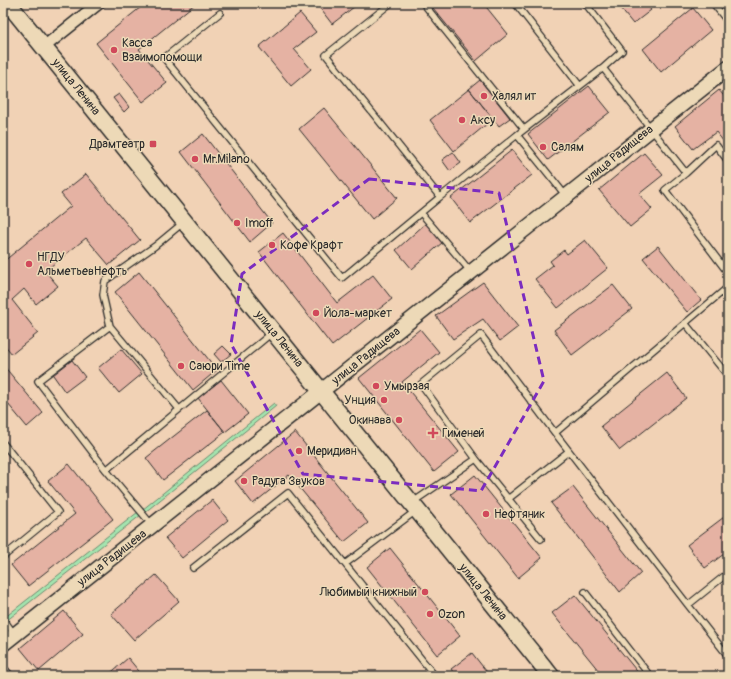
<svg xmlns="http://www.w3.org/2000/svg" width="731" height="679" font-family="Pangolin,sans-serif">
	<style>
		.green { fill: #a4e5af; stroke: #68886d }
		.building { fill: #e5b2a3; stroke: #2b2b2b }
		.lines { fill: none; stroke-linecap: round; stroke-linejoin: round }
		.service-casing { stroke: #2b2b2b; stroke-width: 8 }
		.minor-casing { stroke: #2b2b2b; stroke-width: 14 }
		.tertiary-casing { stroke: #2b2b2b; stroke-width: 17 }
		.secondary-casing { stroke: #2b2b2b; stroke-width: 19 }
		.service { stroke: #edd9b7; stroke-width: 5.5 }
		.minor { stroke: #edd9b7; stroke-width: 11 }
		.tertiary { stroke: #edd9b7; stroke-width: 14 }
		.secondary { stroke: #edd9b7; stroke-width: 16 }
		.marked { fill: none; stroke: #7b2cbf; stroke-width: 3; stroke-dasharray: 8 5; stroke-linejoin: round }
		.poi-dot { fill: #d1495b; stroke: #edd9b7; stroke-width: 1.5 }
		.labels { text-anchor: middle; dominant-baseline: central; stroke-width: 3; stroke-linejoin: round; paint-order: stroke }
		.poi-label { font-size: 12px; fill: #2b2b2b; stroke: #edd9b7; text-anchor: start }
		.street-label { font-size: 12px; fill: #2b2b2b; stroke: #edd9b7 }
	</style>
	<rect width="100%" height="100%" fill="#f1d2b5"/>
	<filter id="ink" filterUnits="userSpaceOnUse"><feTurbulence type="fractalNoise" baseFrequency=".025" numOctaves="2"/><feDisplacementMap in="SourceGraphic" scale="8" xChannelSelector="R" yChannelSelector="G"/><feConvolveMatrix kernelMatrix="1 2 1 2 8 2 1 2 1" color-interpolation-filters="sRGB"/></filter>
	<g filter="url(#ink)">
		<!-- green -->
		<path class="green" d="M274,403L276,406L144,513L142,510Z
			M138,512L141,515L6,621L4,618Z"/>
		<!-- building -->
		<path class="building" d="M146,3H196L139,49L167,83L143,102L96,43Z
			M316,3H359L332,24Z
			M429,3H483L508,34L476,61Z
			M616,3H645L651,10L633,24Z
			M693,8L711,30L661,72L643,49Z
			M300,13L316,32L294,49L311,69L291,86L259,47Z
			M480,80L510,118L499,126L469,89Z
			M589,86L610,112L548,160L528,134Z
			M469,89L493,119L454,151L430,120Z
			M719,90L728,101V147L716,132L693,149L675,126Z
			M119,94L129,107L124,112L113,98Z
			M324,108L397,198L372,219L299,129Z
			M203,134L272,223L250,242L181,152Z
			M512,150L532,175L470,223L451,198Z
			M453,152L461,163L450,171L442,160Z
			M644,153L663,175L639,194L652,209L630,227L599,190Z
			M86,174L140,240L109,265L86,238L45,271L58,286L36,304L24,289L12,300L38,333L12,354L3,343V262L71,206L61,194Z
			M426,223L443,242L412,269L396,250Z
			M283,233L337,303L373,275L392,299L332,346L259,252Z
			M585,240L608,268L558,308L535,279L553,265L550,261L564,250L567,254Z
			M658,246L701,300L687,312L643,258Z
			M139,272L217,370L193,390L115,292Z
			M483,282L518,327L500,341L483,319L453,339L436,316Z
			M613,285L632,309L572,355L554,330Z
			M420,329L439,352L402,382L459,452L434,472L359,378Z
			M223,346L231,354L221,362L214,354Z
			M121,349L142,374L119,393L98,368Z
			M72,360L85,377L65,392L53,375Z
			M3,365L43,413L27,427L3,398Z
			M667,373L686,398L620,450L601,426Z
			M221,380L248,414L225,432L198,398Z
			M207,410L225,432L163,480L146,458Z
			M295,432L368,523L344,542L289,475L253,504L235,481Z
			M69,464L113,519L28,586L11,565L75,514L48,481Z
			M475,475L542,558L518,578L451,494Z
			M573,487L641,573L620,592L551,503Z
			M212,500L228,520L182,558L165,538Z
			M728,514V551L705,568L687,545Z
			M390,548L460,636L437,655L367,567Z
			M156,575L179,601L134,640L111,614Z
			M575,595L640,675L639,676H603L552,613Z
			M64,611L83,634L39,671L20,648Z
			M472,653L490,676H456L451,669Z
			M128,658L143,676H107Z"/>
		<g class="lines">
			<defs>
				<path id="service" d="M391,3L326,55L440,197L517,135L566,196
					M423,3L524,129
					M515,3L580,86
					M585,3L622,51L603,68L686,173L665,190L728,273
					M713,3L728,22
					M220,13L164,58L342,278L440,197
					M517,135L603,68
					M686,173L716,145L728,161
					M421,213L471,272
					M685,323L728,376
					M110,326L179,409
					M555,433L688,605
					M3,443L58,512L3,557
					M476,459L541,539
					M106,470L38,381L110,326L103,295L105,281L155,246L184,222
					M508,499L569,451
					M413,502L476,459L421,384L481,335L555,433L728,287
					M417,510L345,564L435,676
					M152,525L106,470L273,332
					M193,568L288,493L345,564
					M728,573L688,605L728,656
					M585,592L650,676
					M3,619L15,635
					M3,667L11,676"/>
				<path id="minor" d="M44,47L99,3"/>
				<path id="tertiary" d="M3,644L728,68"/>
				<path id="secondary" d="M8,3L551,676"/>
			</defs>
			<!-- service casing -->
			<use href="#service" class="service-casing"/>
			<!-- minor casing -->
			<use href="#minor" class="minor-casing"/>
			<!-- tertiary casing -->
			<use href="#tertiary" class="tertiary-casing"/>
			<!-- secondary casing -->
			<use href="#secondary" class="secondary-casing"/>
			<!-- service -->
			<use href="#service" class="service"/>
			<!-- minor -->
			<use href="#minor" class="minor"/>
			<!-- tertiary -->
			<use href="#tertiary" class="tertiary"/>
			<!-- secondary -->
			<use href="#secondary" class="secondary"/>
		</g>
	</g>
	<!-- marked area -->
	<path class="marked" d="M369,179L499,193L544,381L481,491L303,474L231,344L242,274Z"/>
	<!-- markers -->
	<g class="poi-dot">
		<circle cx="114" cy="50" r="4"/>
		<circle cx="484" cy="96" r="4"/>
		<circle cx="462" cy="120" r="4"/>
		<rect x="149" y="140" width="8" height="8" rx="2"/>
		<circle cx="543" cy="147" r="4"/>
		<circle cx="195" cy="159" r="4"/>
		<circle cx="237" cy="223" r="4"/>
		<circle cx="272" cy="245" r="4"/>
		<circle cx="29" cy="264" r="4"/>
		<circle cx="316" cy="313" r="4"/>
		<circle cx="181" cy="366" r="4"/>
		<circle cx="376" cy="386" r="4"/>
		<circle cx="384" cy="400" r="4"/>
		<circle cx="399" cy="420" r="4"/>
		<path d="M431 427h4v4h4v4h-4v4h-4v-4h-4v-4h4z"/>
		<circle cx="299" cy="451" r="4"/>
		<circle cx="244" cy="481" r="4"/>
		<circle cx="486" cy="514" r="4"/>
		<circle cx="425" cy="592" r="4"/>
		<circle cx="430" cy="614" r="4"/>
	</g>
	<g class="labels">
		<!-- poi labels -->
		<g class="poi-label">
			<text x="122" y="43">Касса<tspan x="122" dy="14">Взаимопомощи</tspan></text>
			<text x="492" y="96">Халял ит</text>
			<text x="470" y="120">Аксу</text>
			<text x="145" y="144" text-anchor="end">Драмтеатр</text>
			<text x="551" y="147">Салям</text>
			<text x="203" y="159">Mr.Milano</text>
			<text x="245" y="223">Imoff</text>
			<text x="280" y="245">Кофе Крафт</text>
			<text x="37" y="257">НГДУ<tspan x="37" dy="14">АльметьевНефть</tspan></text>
			<text x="324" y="313">Йола-маркет</text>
			<text x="189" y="366">Саюри Time</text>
			<text x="384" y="386">Умырзая</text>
			<text x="376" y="400" text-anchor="end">Унция</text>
			<text x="391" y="420" text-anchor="end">Окинава</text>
			<text x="442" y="433">Гименей</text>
			<text x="307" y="451">Меридиан</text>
			<text x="252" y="481">Радуга Звуков</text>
			<text x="494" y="514">Нефтяник</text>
			<text x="417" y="592" text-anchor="end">Любимый книжный</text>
			<text x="438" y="614">Ozon</text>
		</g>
		<!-- street labels -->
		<g class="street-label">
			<text transform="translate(76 87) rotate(51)">улица Ленина</text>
			<text transform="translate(619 154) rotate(-39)">улица Радищева</text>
			<text transform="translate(279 339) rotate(51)">улица Ленина</text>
			<text transform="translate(366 356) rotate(-39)">улица Радищева</text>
			<text transform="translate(112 558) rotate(-38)">улица Радищева</text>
			<text transform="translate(483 592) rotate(51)">улица Ленина</text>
		</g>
	</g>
	<!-- margin -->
	<rect width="731" height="679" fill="none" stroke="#edd9b7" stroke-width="16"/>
	<rect x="8" y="8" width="715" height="663" fill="none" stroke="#2b2b2b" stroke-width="1.5" filter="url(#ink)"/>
</svg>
